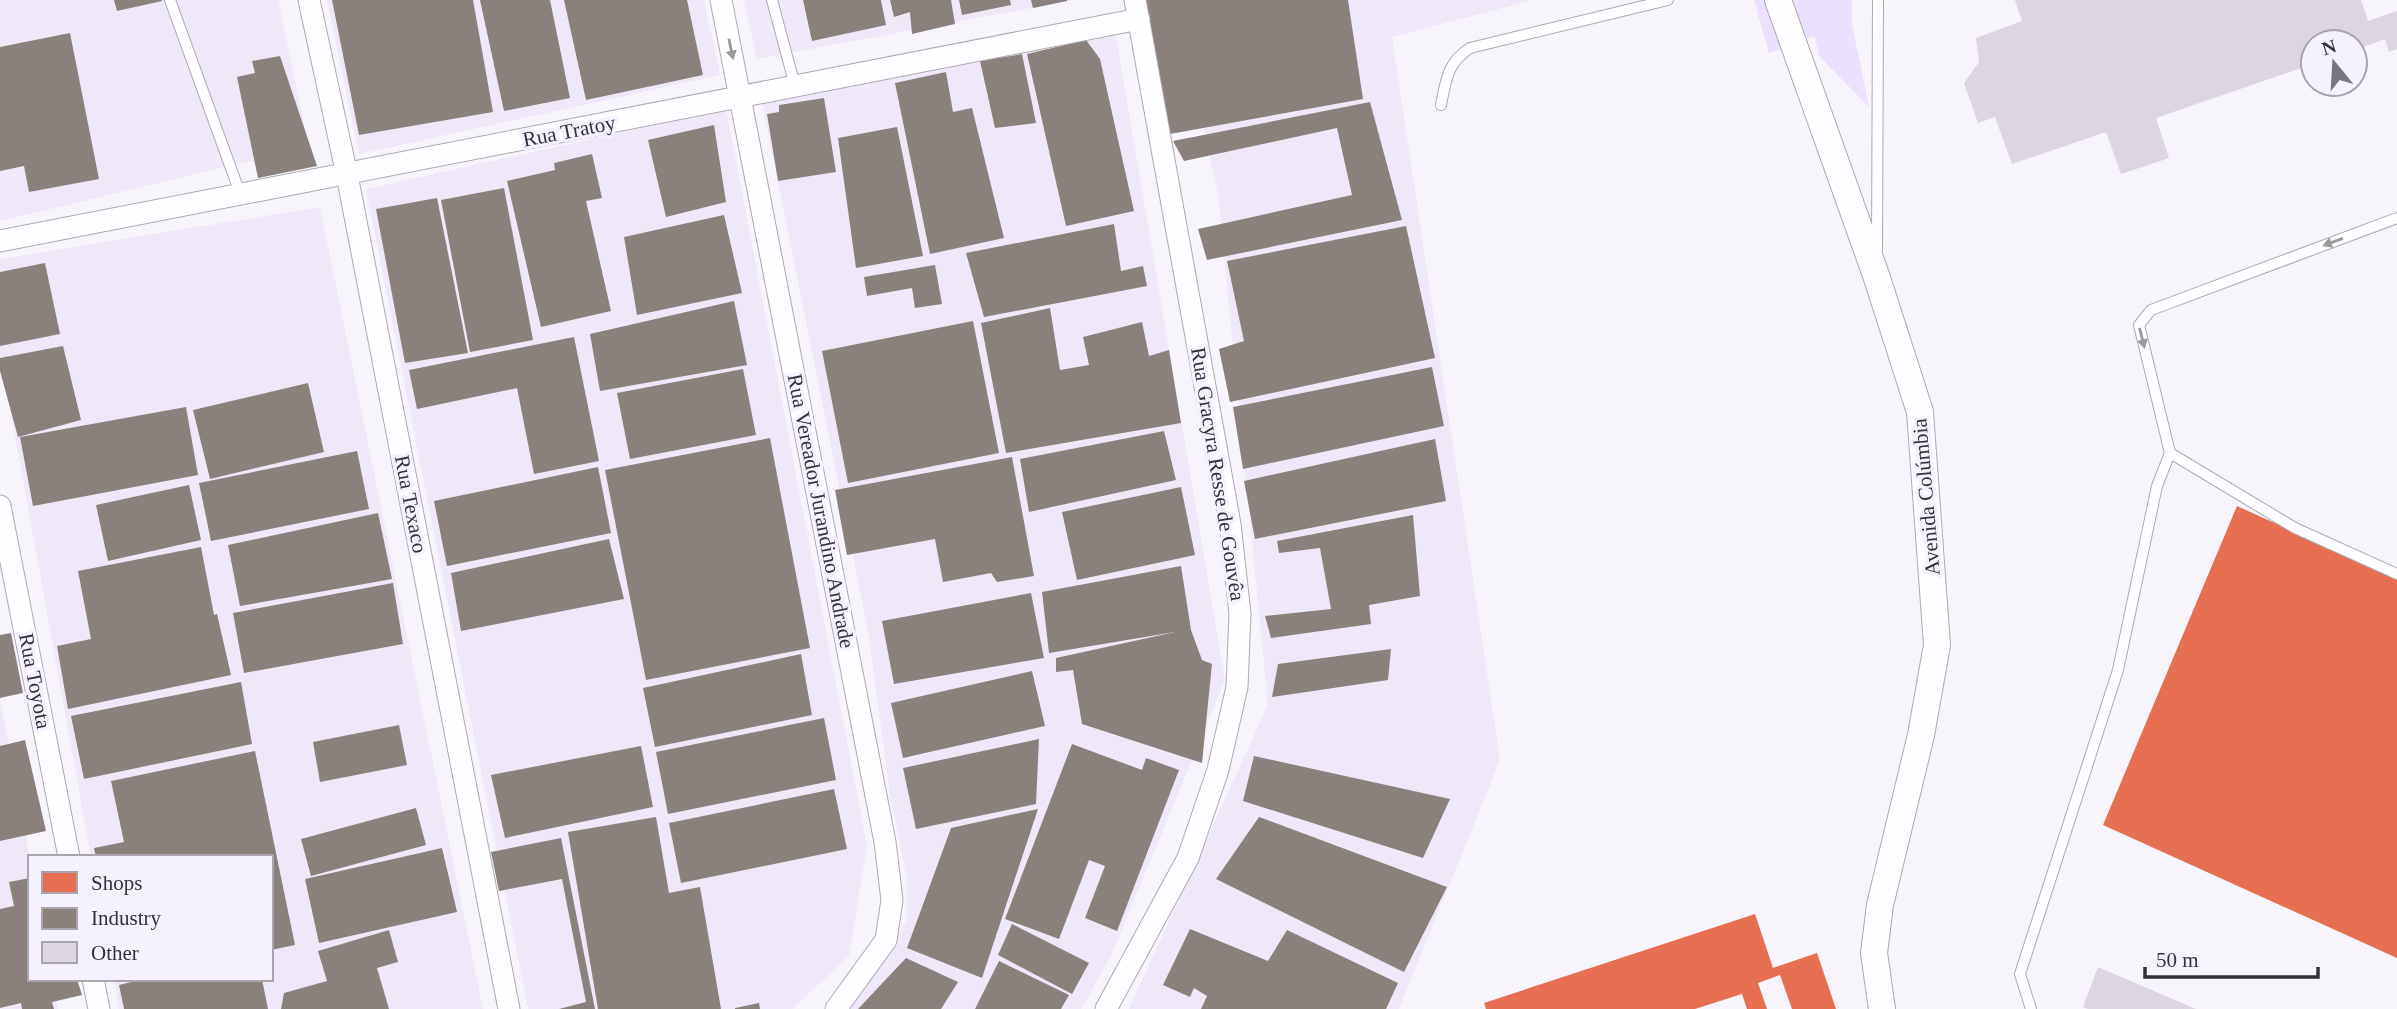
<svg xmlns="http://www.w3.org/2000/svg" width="2397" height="1009" font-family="Georgia,serif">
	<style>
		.built { fill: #efe8f8 }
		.green { fill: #ebe0fd }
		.shops { fill: #e76f51 }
		.industry { fill: #8a817c }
		.building { fill: #dcd5e4 }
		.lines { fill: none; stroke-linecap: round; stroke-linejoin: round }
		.service-casing { stroke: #adaab0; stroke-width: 12 }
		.minor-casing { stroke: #adaab0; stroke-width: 23 }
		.tertiary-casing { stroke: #adaab0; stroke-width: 28 }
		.service { stroke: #fefdff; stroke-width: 10 }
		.minor { stroke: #fefdff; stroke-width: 21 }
		.tertiary { stroke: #fefdff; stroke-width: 26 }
		.oneway { fill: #99989b }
		.labels { text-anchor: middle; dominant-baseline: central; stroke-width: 7; stroke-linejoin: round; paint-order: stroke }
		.street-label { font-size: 21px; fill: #343237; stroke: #f6f1ff }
	</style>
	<rect width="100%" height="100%" fill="#f7f4fc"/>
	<!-- built -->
	<path class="built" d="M0,0H278L309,147L0,221Z
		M327,0H704L720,75L359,154Z
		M744,0H1074L757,59Z
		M1175,0H1533L1392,37L1500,760L1399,1009H1129L1268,705L1218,194Z
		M1116,36L1225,680L1111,956L1081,1009H841L906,922L907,877L890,796L869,636L762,102Z
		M726,109L867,846L849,956L792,1009H528L366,189Z
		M320,207L483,1009H119L114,979H271V857H91L0,352V259Z
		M0,699L30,858V979H53L58,1009H0Z"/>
	<!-- green -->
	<path class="green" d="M1754,0H1852V24L1869,107L1819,56L1815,36L1769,53Z"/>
	<!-- shops -->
	<path class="shops" d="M2237,506L2397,578V958L2103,825Z
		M1755,914L1773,968L1817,953L1836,1009H1792L1780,975L1758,983L1767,1009H1747L1742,994L1695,1009H1486L1484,1003Z"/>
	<!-- industry -->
	<path class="industry" d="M114,0H162V1L117,11Z
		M332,0H473L493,112L359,135Z
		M480,0H550L570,98L504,111Z
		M564,0H687L703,75L586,100Z
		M803,0H881L886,25L812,41Z
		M890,0H951L955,24L912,34L910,12L894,17Z
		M959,0H1010L1011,5L962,15Z
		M1031,0H1067V1L1033,8Z
		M1146,0H1348L1363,99L1170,134Z
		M70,33L99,179L29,192L24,166L0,171V47Z
		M1086,40L1100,59L1134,211L1066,226L1027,54Z
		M1022,54L1036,123L995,128L980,61Z
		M280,56L317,166L258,178L237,77L255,73L252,61Z
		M946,72L953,112L972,108L1004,238L930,254L895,83Z
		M824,98L836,172L778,181L767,114L779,112V105Z
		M1370,102L1402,220L1207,260L1198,229L1352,195L1337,128L1184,161L1173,141Z
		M714,125L726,202L666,217L648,140Z
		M897,127L923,256L856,268L838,138Z
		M592,154L602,198L586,201L611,311L541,327L507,181L555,170L554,163Z
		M504,188L533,340L470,352L441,200Z
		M437,198L468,353L405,363L376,209Z
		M724,215L742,293L637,315L624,237Z
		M1114,224L1121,271L1143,266L1147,286L984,317L966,253Z
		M1406,226L1435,358L1230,402L1219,349L1244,341L1227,261Z
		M45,263L60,334L0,346V272Z
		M935,265L942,304L915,308L912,288L867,296L864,277Z
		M734,301L747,365L600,391L590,334Z
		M1050,308L1060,370L1089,365L1083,337L1142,322L1149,356L1169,350L1181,423L1006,453L981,323Z
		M973,321L999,453L848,483L822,351Z
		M574,337L599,461L534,474L517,388L417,409L409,370Z
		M63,346L81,420L18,437L0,371V358Z
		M1432,367L1444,426L1243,469L1233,407Z
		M743,369L756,435L630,459L617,393Z
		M308,383L324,452L210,479L193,410Z
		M186,407L198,475L33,506L20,437Z
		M1164,431L1176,480L1029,512L1020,459Z
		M770,438L810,648L646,680L605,470Z
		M1435,439L1446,501L1255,539L1244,481Z
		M357,451L369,509L211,541L199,483Z
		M1012,457L1034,576L997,582L991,573L943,582L935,539L847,555L835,490Z
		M598,467L611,533L447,566L434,501Z
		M189,485L201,540L108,561L96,505Z
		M1181,487L1195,555L1077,580L1062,512Z
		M378,513L392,579L240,606L228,545Z
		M1413,515L1420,596L1369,605L1371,624L1271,638L1265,616L1331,609L1320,548L1279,553L1277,541Z
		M609,539L624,599L461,631L451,573Z
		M201,547L214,615L217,614L231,675L68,709L57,646L91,639L78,571Z
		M1181,566L1191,630L1202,660L1212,664L1202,763L1082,724L1073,670L1056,672V658L1175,632L1049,653L1042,592Z
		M393,583L403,644L244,673L233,613Z
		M1031,593L1044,658L894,684L882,621Z
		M11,633L23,693L0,698V635Z
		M1391,649L1388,680L1272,697L1278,664Z
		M801,654L812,715L655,747L643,688Z
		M1032,671L1045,726L903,758L891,703Z
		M241,682L252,744L84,779L71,716Z
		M824,718L836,780L668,814L656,752Z
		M399,725L407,765L320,782L313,742Z
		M1039,739L1036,804L916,829L903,768Z
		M25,740L46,831L0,841V746Z
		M1072,744L1142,770L1146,758L1179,770L1117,931L1085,918L1105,866L1089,860L1059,939L1005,919Z
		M641,746L653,807L505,838L491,775Z
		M255,751L295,945L271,950V857H96L94,848L124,842L111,781Z
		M1254,756L1450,799L1423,858L1243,801Z
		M834,789L847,849L681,883L669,823Z
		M416,808L426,845L311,876L301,839Z
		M1038,809L982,978L907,948L951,828Z
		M656,817L669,893L700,887L721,1009H598L568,832Z
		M1259,817L1447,887L1404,972L1216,879Z
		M561,838L595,1009H559L586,1002L562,879L499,891L491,852Z
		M442,848L457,912L319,943L305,879Z
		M30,878V979H77L82,995L52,1002L54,1009H22L21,1003L0,1008V909L14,906L9,882Z
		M1012,924L1089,963L1072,994L998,955Z
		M1190,929L1268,961L1287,930L1398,983L1386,1009H1201L1207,996L1194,988L1190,997L1163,985Z
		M389,930L398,962L377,968L389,1009H281L284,993L327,981L318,951Z
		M906,958L958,982L941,1009H858Z
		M999,961L1069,995L1061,1009H975Z
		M143,979H262L268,1009H124L119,985Z
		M759,1003L760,1009H735V1008Z"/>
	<!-- building -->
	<path class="building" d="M2015,0H2361L2368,21L2397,11V49L2389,52L2385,39L2355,50V42H2313V64L2156,118L2169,158L2121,174L2106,132L2012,164L1995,117L1978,123L1964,83L1979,62L1976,38L2022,21Z
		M2098,967L2196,1009H2088L2083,1007Z"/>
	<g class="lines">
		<defs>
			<path id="service" d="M170,0L241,196
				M772,0L795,86
				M1441,105C1446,80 1447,63 1470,48L1668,0
				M1877,250L1878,0
				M2170,453L2295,528L2397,574
				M2031,1009L2020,974L2118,670L2157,486L2170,453L2139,325L2151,310L2397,218"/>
			<path id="minor" d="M309,0L347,175L509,1009
				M721,0L885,842L892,900L886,940L836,1009
				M0,241L1139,19
				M0,506L69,857
				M93,979L99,1009
				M1106,1009L1188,858L1218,770L1237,687L1240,614L1230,524L1135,0"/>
			<path id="tertiary" d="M1778,0L1877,278L1920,412L1937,645L1921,735L1880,905L1874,953L1882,1009"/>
		</defs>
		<!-- service casing -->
		<use href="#service" class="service-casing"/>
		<!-- minor casing -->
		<use href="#minor" class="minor-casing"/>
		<!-- tertiary casing -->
		<use href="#tertiary" class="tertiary-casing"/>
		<!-- service -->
		<use href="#service" class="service"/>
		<!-- minor -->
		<use href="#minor" class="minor"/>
		<!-- tertiary -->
		<use href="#tertiary" class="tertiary"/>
	</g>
	<!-- one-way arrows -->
	<defs><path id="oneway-solid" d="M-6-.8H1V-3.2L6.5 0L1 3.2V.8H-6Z" transform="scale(1.75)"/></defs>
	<g class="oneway">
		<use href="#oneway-solid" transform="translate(731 49) rotate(78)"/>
		<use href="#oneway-solid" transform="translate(2333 242) rotate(160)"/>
		<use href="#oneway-solid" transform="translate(2142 338) rotate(76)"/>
	</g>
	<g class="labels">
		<!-- street labels -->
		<g class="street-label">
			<text transform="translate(569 131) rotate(-11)">Rua Tratoy</text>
			<text transform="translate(1218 474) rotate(81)">Rua Gracyra Resse de Gouvêa</text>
			<text transform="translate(1926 497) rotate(-95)">Avenida Colúmbia</text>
			<text transform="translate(411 504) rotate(79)">Rua Texaco</text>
			<text transform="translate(821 511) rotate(79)">Rua Vereador Jurandino Andrade</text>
			<text transform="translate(35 681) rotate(79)">Rua Toyota</text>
		</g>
	</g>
	<!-- legend -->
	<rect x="28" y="855" width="245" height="126" fill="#f6f1ff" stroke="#a8a5af" stroke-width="2"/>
	<rect x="42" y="872" width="35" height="21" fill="#e76f51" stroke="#a8a5af" stroke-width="2"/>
	<text x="91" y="890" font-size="21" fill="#343237">Shops</text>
	<rect x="42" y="908" width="35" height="21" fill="#8a817c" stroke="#a8a5af" stroke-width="2"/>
	<text x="91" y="925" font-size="21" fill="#343237">Industry</text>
	<rect x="42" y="942" width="35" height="21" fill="#dcd5e4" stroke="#a8a5af" stroke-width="2"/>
	<text x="91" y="960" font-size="21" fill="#343237">Other</text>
	<!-- north arrow -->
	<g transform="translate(2334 63) rotate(342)"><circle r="33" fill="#f6f1ff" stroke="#a8a5af" stroke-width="2"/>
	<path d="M0-5L12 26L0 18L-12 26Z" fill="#78767c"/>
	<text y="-10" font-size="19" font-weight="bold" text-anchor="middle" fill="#343237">N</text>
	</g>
	<!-- scale -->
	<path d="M2145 967v10h173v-10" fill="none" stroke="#343237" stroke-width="3.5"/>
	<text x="2156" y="967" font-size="21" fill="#343237" stroke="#f6f1ff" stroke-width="5" paint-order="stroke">50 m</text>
</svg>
